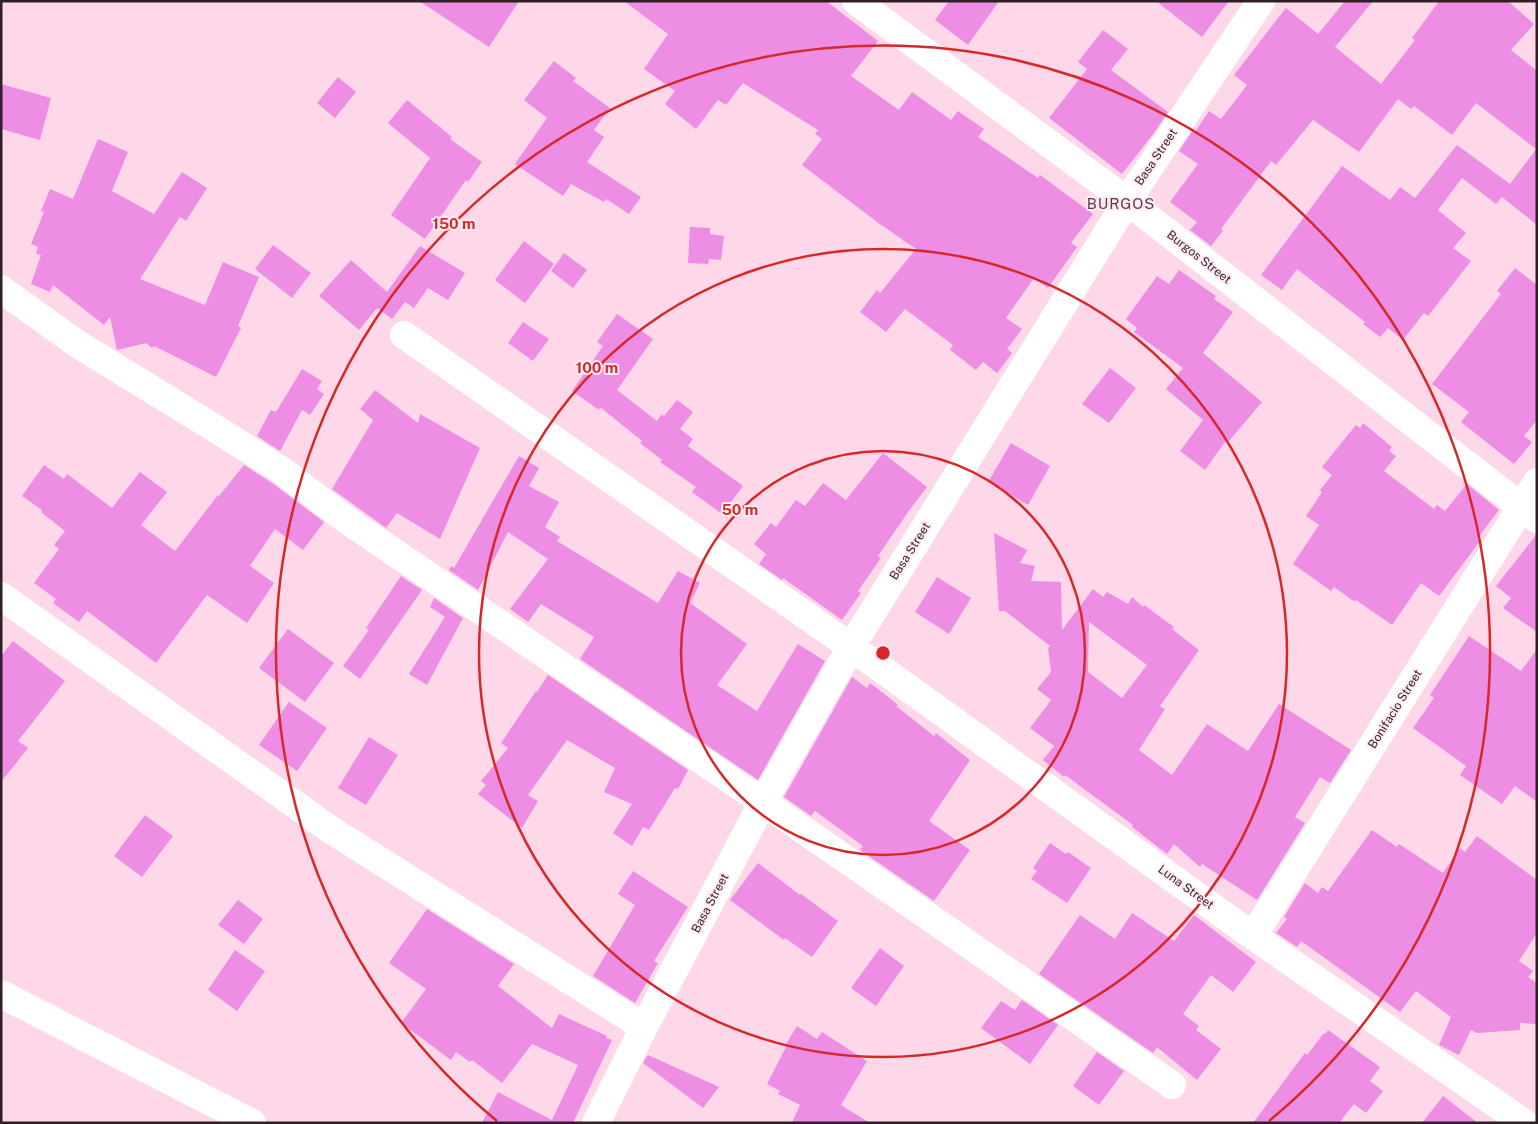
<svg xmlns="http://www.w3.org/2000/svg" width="1538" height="1124" font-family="'Public Sans',sans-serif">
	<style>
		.building { fill: #ed8de3; fill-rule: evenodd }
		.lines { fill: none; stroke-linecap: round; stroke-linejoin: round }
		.minor { stroke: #fff; stroke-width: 28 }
		.ring { fill: none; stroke: #d62828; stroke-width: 2.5 }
		.labels { text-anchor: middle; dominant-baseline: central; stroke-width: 4; stroke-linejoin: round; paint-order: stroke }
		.street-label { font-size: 12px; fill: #301f27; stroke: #ffebf3 }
		.quarter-label { font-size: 15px; letter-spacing: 1px; fill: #5f394b; stroke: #ffebf3 }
		.centre { fill: #d62828; stroke: #ffebf3; stroke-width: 2.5 }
		.ring-label { font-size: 15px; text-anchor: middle; font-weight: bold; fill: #d62828; stroke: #ffebf3; stroke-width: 4; stroke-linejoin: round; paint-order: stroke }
	</style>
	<rect width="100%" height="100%" fill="#fed8e8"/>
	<!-- building -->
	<path class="building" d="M419,1H519L489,47Z
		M624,1H826L878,41L851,76L899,110L912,92L951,120L958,111L984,129L978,137L1038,178L1040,175L1093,214L1071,243L1077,247L1048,288L1034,278L1006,318L1022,329L1007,349L1012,353L997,373L983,362L976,370L950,350L953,345L905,309L886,332L860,312L877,290L880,293L916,249L877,222L802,165L822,139L815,134L818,130L743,83L726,105L718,100L696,129L665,104L675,91L644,69L668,34Z
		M949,1H999L968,45L935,20Z
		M1156,1H1229L1202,37Z
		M1345,1H1373L1335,47L1381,84L1415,40L1412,38L1439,1H1508L1534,24L1511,50L1537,71V225L1502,197L1496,204L1462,178L1438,210L1466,233L1453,248L1471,261L1428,316L1424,313L1403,340L1388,328L1380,337L1363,324L1365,322L1297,269L1282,290L1261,275L1342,166L1390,200L1400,187L1415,198L1457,145L1510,184L1536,149L1476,103L1452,135L1414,106L1411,109L1398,99L1359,152L1313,120L1276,165L1271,161L1221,229L1223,231L1211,246L1190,230L1197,222L1170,202L1198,164L1179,151L1193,130L1195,132L1209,111L1221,119L1247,85L1234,75L1286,8L1318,34Z
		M1103,30L1128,49L1111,70L1168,112L1154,133L1122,174L1049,118L1087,69L1078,62Z
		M554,61L576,78L573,81L610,108L594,130L604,137L587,162L641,197L629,214L606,199L604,202L571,184L563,196L515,164L547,118L524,100Z
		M338,77L356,92L335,118L317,103Z
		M1,84L51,98L40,140L1,129Z
		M407,100L452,137L450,139L482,162L468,182L466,180L425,239L391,215L430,158L388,123Z
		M98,139L128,152L112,191L154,214L182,172L207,188L186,221L180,217L140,279L205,305L223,262L259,277L238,326L241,328L216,377L154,346L152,348L146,343L117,350L110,317L104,325L53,285L50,292L31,284L41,255L36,254L38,247L31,244L44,212L41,211L50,189L73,199Z
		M690,227L710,228V234L724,236L721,260L709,259L708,264L688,263Z
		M524,241L554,264L525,303L495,280Z
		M273,245L311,273L292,298L255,269Z
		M420,246L465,273L448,300L428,288L414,308L405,302L392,319L377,308L359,330L319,296L351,260L387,292Z
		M564,253L587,270L573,288L551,271Z
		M1515,268L1537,285V420L1524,436L1532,442L1514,464L1461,422L1469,412L1432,384L1501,294L1497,291Z
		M1179,270L1216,296L1214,299L1233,312L1203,353L1262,402L1229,441L1227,439L1205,470L1180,451L1203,420L1166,389L1183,368L1134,332L1137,328L1126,319L1157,276L1169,284Z
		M617,314L653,339L617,390L657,421L662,414L664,416L677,400L693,412L680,429L693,439L688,446L743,486L722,514L692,492L696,487L660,462L662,460L640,443L642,441L600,407L599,410L572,391L603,346L597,342Z
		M523,322L549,339L533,361L508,343Z
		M1110,368L1136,388L1109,423L1082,404Z
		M302,369L322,381L317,389L324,394L310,415L302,410L280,451L257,436L271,410L276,412Z
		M375,390L418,423L420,414L480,448L440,539L397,513L386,528L332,489L373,420L360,409Z
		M1363,423L1392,447L1389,451L1396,456L1384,471L1434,509L1437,505L1445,511L1467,484L1499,510L1477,539L1480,541L1439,596L1421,583L1392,625L1356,600L1355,602L1334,587L1331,591L1293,564L1319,525L1306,516L1322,492L1320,490L1332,475L1322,467L1356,425L1360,428Z
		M1011,443L1050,466L1028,505L988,482Z
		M883,453L927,487L908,512L878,556L881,558L858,591L861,593L842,620L783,578L782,580L759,564L766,554L754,544L771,523L776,527L796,500L805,506L823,483L846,500Z
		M519,456L539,468L529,486L559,502L545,527L560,537L557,541L658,603L678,571L700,583L690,603L747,644L717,685L757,711L798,644L825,661L758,780L580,659L594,637L541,604L528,622L510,609L548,559L508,532L478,590L449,570L451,566L454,568Z
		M44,465L64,479L67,474L112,508L140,472L167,492L141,525L175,551L218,495L219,496L244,465L272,483L324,522L303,550L275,529L250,566L274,583L247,623L207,595L156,663L87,611L79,622L53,603L56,599L34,583L59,549L54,545L65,531L41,512L42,510L22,496Z
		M994,533L1027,550L1020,563L1035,566L1031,581L1061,582L1062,630L1093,589L1103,597L1107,592L1128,604L1132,597L1143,607L1144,605L1174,627L1172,629L1199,650L1160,706L1165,709L1139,750L1172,775L1207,724L1248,751L1279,704L1351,750L1330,783L1320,777L1295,817L1305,823L1257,900L1202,864L1200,867L1174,844L1167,854L1132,827L1133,825L1065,775L1064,777L1043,760L1054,746L1030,728L1051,700L1037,689L1051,672L1048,648L1050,646L1005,611H999ZM1089,622L1147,665L1122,698L1088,672Z
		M1537,534V632L1503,608L1511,598L1496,586Z
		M401,576L422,590L360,679L343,666L369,630L366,628Z
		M937,577L971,598L949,634L915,612Z
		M434,598L463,618L427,685L409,674L445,617L430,607Z
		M288,629L334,663L305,702L259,668Z
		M1469,636L1521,671L1537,649V802L1515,786L1502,804L1460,775L1466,766L1413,728L1434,698L1430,695Z
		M13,641L65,681L18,741L28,748L1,782V656Z
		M548,675L688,770L678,789L675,788L649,830L643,827L632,846L613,833L632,804L604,792L615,768L567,740L528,795L538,801L522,828L478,794L486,785L481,781L508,748L501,743L536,691L537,692Z
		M852,677L867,688L870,683L887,696L898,705L896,706L934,736L936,733L970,760L929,821L970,850L934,901L860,850L863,846L815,811L811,816L784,797Z
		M289,702L327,728L297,771L259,745Z
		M369,737L398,755L366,805L338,788Z
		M145,815L173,836L142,877L114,856Z
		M1372,830L1397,847L1399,844L1443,873L1460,848L1465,852L1477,836L1537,880V933L1519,961L1533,971L1528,977L1537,983V1024L1520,1023V1030L1477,1033L1471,1030L1459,1055L1439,1045L1451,1017L1416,991L1400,1012L1301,941L1297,947L1276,933L1287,919L1284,917L1305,883L1318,893L1322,887L1328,891Z
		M1050,843L1066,854L1068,852L1091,868L1067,903L1031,879L1037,871L1033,868Z
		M758,863L800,895L801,894L838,921L812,957L785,938L784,940L730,900Z
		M633,871L688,907L654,961L658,963L635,1003L593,976L635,905L618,894Z
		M238,900L263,919L244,944L218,925Z
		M427,909L514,964L498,986L552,1028L559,1014L607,1036L606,1038L612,1040L573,1123H482L498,1092L552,1120L578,1065L532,1044L502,1083L472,1060L470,1062L456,1052L451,1060L401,1023L426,989L389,963Z
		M1132,913L1174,941L1194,915L1256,962L1233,992L1211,975L1183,1014L1199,1026L1196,1030L1221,1049L1197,1080L1157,1047L1153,1053L1039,974L1080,915L1115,939Z
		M880,948L904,966L876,1006L851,988Z
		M235,950L265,971L237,1011L208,990Z
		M1022,1000L1058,1025L1030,1064L981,1028L1001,1001L1015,1010Z
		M797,1026L817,1039L822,1032L867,1061L841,1105L870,1123H792L800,1105L778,1094L780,1091L767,1084L787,1045L786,1044Z
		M1328,1030L1380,1067L1370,1081L1383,1091L1366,1113L1354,1104L1339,1123H1253L1305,1053L1307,1055L1324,1033L1325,1034Z
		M1097,1052L1124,1071L1099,1105L1073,1086Z
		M648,1055L719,1087L703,1108L643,1063Z
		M1443,1096L1478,1123H1422Z"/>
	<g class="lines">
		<!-- minor -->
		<path class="minor" d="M856,1L1127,201L1537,519
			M1,289L76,343L216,429L281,470L348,521L763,802L1172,1085
			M404,335L851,647L1253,936L1524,1123
			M1,596L331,830L644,1027
			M1253,936L1537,482
			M1,994L252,1123
			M596,1123L644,1027L763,802L851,647L1127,201L1261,1"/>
	</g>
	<!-- distance rings -->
	<g class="ring">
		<circle cx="883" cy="653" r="202"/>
		<circle cx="883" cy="653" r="404"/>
		<path d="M497 1121A607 607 0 1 1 1269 1121"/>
	</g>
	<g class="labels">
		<!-- street labels -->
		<g class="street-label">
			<text transform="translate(1156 157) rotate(-56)">Basa Street</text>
			<text transform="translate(1199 257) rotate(38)">Burgos Street</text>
			<text transform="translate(910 551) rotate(-58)">Basa Street</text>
			<text transform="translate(1395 709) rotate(-58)">Bonifacio Street</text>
			<text transform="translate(1186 887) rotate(36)">Luna Street</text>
			<text transform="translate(710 903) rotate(-62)">Basa Street</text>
		</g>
		<!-- quarter labels -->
		<g class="quarter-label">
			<text x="1121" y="203">BURGOS</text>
		</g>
	</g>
	<circle cx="883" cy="653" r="8" class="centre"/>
	<g class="ring-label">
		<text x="454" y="229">150 m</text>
		<text x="597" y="373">100 m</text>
		<text x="740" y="515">50 m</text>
	</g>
	<!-- border -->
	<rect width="1538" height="1124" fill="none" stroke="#301f27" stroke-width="5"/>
</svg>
